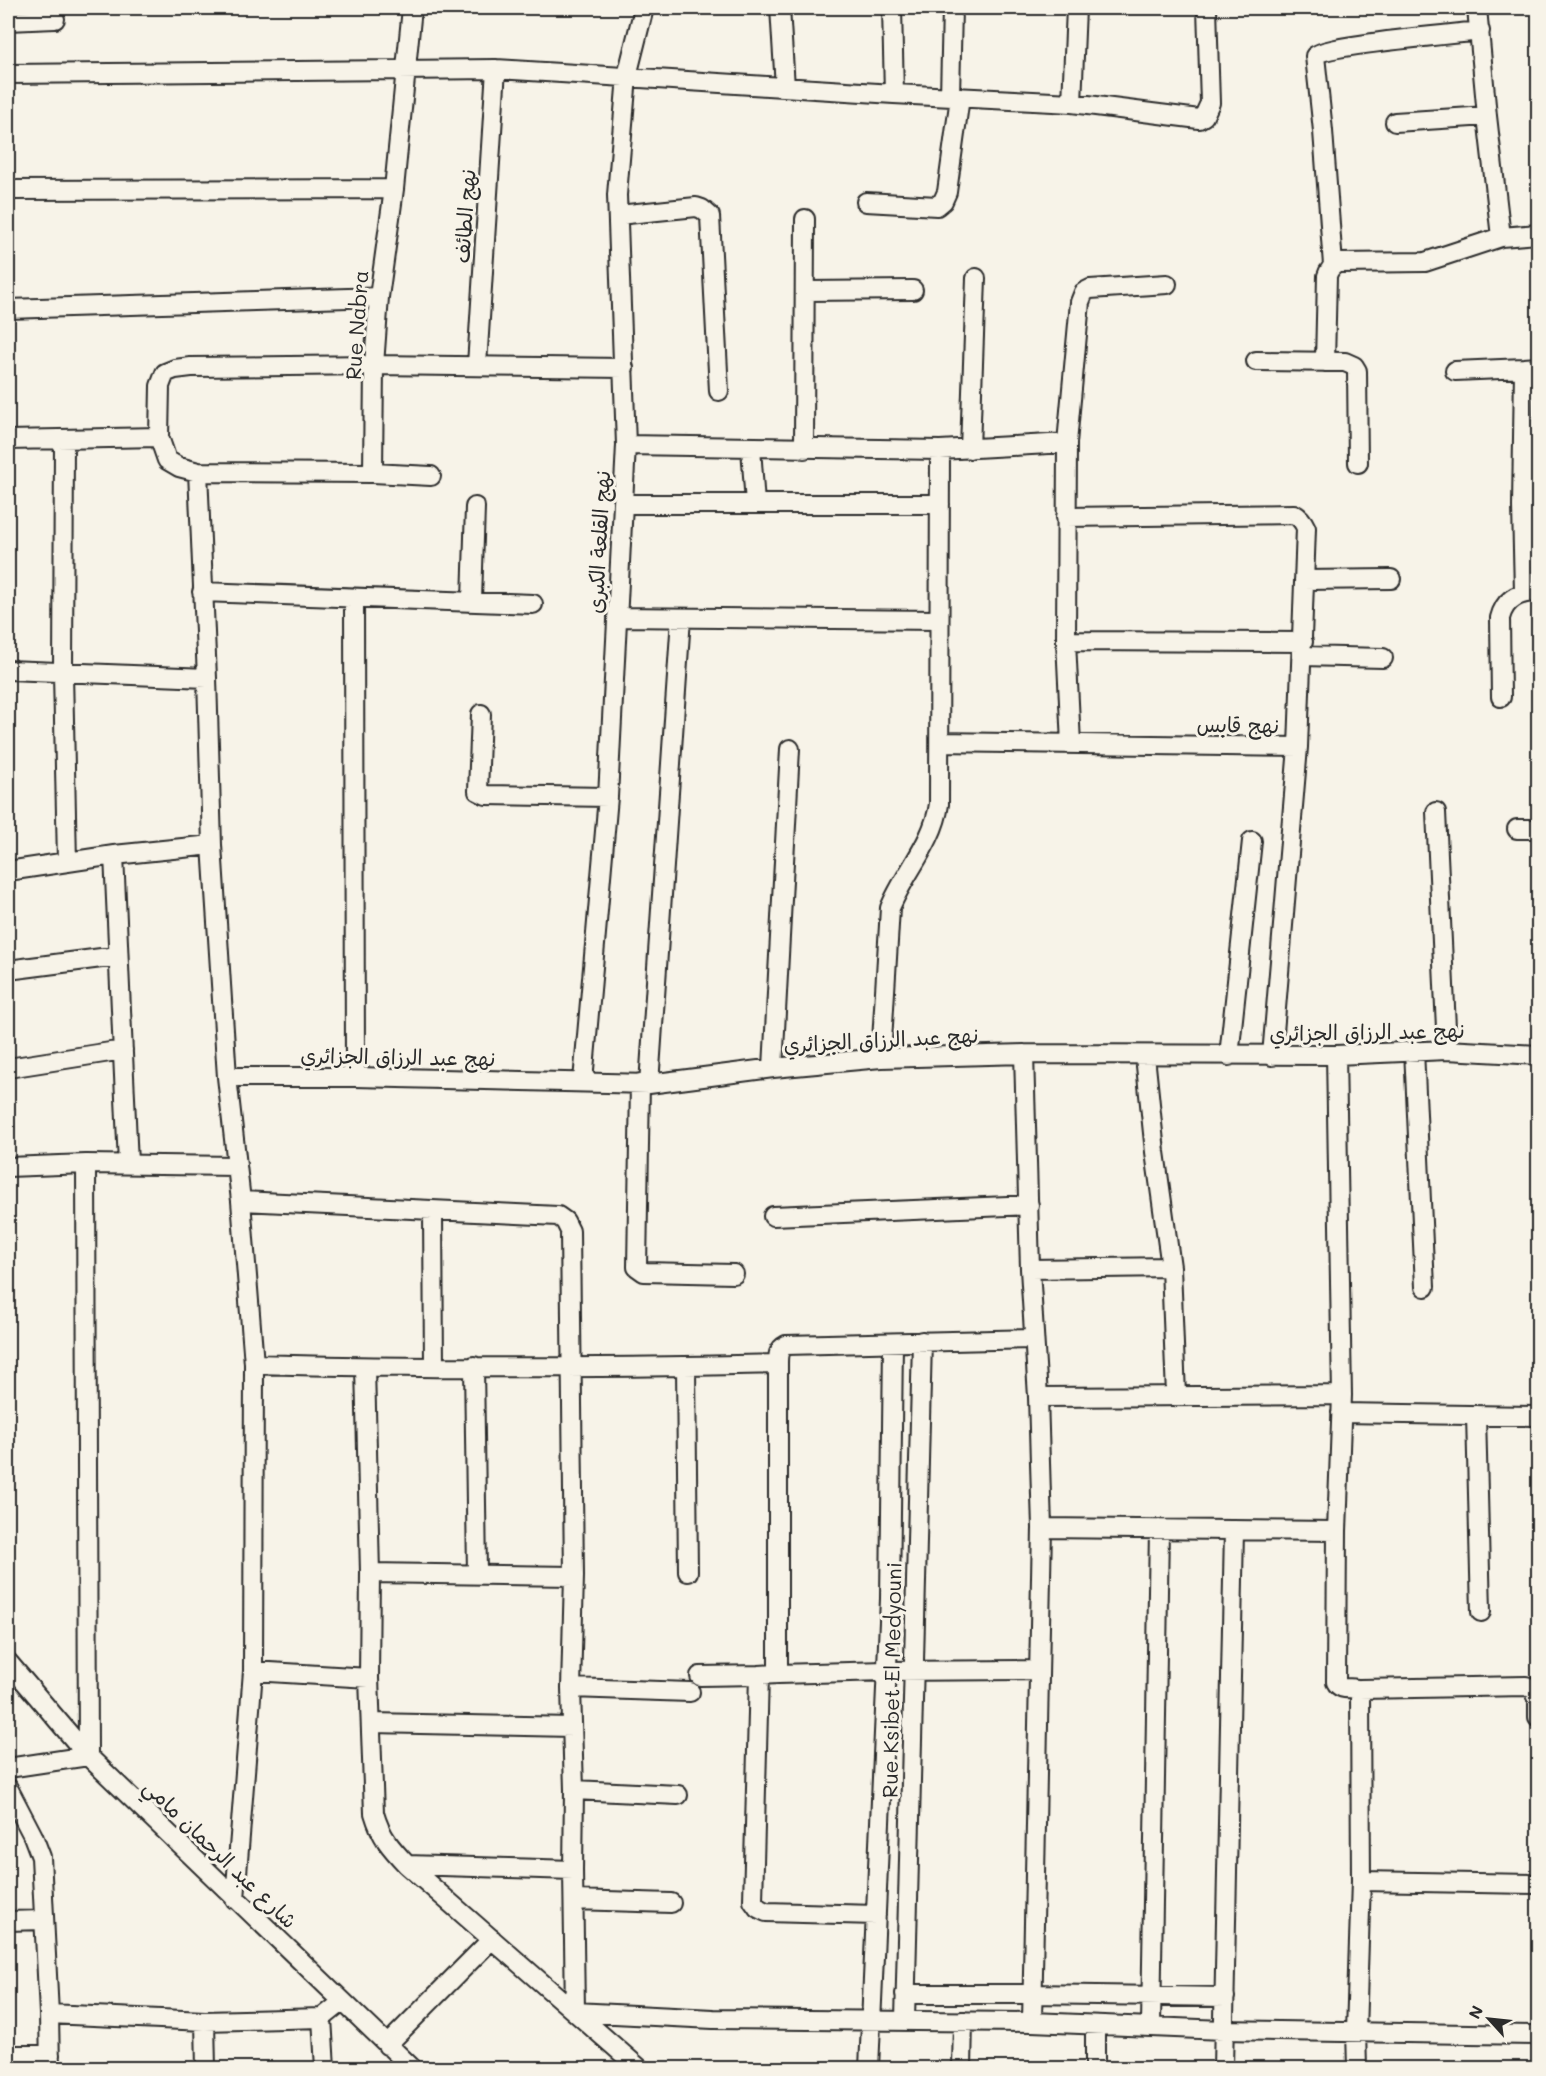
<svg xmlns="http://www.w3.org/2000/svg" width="1546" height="2076" font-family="Mali,'Playpen Sans Arabic',sans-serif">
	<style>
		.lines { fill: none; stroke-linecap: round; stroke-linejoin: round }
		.minor-casing { stroke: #2b2b2b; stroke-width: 22 }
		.minor { stroke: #f7f3e8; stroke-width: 18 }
		.labels { text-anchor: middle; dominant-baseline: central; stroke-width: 6; stroke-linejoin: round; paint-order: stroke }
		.street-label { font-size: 21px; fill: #2b2b2b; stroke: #f7f3e8 }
	</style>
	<rect width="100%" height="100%" fill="#f7f3e8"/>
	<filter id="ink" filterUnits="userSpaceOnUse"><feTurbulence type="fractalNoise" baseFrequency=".0167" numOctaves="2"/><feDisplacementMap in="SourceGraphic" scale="12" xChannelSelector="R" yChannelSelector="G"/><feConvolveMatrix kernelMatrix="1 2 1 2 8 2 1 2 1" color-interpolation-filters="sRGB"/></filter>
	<g filter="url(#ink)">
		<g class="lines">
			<defs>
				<path id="minor" d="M780,8L785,87
					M892,8L894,94
					M1477,8L1487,116L1501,237
					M8,21L55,19
					M8,74L496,69L894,94L1072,103L1199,119L1204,116L1210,103L1207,8
					M950,96L952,8
					M1072,103L1076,8
					M1395,122L1487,116
					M8,190L394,189
					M866,202L937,206L943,201L947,192L960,97
					M618,215L696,207L702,209L710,216L719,391
					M1333,265L1323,131L1315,56C1325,45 1456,34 1480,31
					M806,291L913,290
					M8,309L379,297
					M1256,361L1345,362L1354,366L1357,371L1358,463
					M1325,362L1327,276C1329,269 1332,266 1338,263L1425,262L1501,237L1538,234
					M477,365L496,69
					M1455,371L1524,368
					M8,440L159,437
					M64,440L63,673L67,862
					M626,445L940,450L1067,443
					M751,448L755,504
					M804,449L805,219
					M970,449L976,278
					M198,472L207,678L212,845L227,1077L241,1201L254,1364L253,1671L235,1899
					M373,473L374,365L379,297L394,189L412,8
					M431,476L373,473L198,472L179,467L167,460L159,437L160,386L165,373L175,369L191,367L374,365L624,368
					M623,504H940
					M1066,517L1294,514C1300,517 1303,521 1306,528L1298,747L1272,1056
					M1304,580L1391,579
					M202,592L533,604
					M1524,592L1522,507L1524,368L1538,367
					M354,598L355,1077
					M472,600L475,507
					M617,617L939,620
					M1066,641L1303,642
					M1303,656L1383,658
					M8,670L207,678
					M1501,697L1500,618C1505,598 1520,592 1538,592
					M481,714L478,791L486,795L608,797
					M940,742L1298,747
					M1071,744L1066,641L1067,443L1080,302L1084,292L1090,289L1167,284
					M1436,812L1447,1050
					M1517,829H1538
					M114,855L128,1164
					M8,871L114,855L212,845
					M8,970L117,956
					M1414,1050L1425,1287
					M1024,1054L1030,1269L1038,1397L1042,1528L1032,2022
					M1336,1055L1342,1395L1337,1531L1336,1682C1341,1692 1352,1686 1360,1690L1361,1881L1356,2031L1357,2068
					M1145,1056L1155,1152L1171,1267L1176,1396
					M1229,1056L1252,841
					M881,1058L890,908C904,873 934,842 939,804L940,450
					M8,1068L123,1050
					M773,1068L790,749
					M227,1077H355L649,1084L773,1068L881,1058L1024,1054L1336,1055L1447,1050L1538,1055
					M583,1081L608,797L626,445L617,195L627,76L644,8
					M640,1083L637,1267L644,1272L734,1274
					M649,1084L681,618
					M8,1167L86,1164L236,1166
					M241,1201L558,1216L565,1221L570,1231L574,1576L571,1688L574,1790L573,1870L575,2012
					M433,1211L434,1367
					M773,1216L1029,1205
					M1030,1269L1171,1267
					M254,1364C428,1369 603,1368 778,1364C778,1356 778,1349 786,1345L1033,1339
					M778,1364V1674L885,1671L1038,1670
					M474,1366L477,1573
					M365,1367L370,1573L369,1678L374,1813C381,1837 390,1847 407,1865L639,2068
					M686,1367L688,1572
					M1038,1397L1342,1395
					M1341,1413L1538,1416
					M1476,1415L1481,1612
					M1042,1528L1337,1531
					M370,1573L574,1576
					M8,1662L88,1756L412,2068
					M253,1671L369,1678
					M778,1674L759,1675L753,1901L758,1908L766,1912L876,1915
					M700,1676L759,1675
					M571,1688L690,1692
					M1360,1689L1526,1686L1534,1689L1538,1699V1717
					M372,1723L572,1727
					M8,1768L88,1756L86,1164
					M8,1788L33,1836L41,1857L49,2014L50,2068
					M574,1790L678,1795
					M407,1865L573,1870
					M1361,1881L1538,1884
					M574,1900L671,1903
					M8,1921L43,1920
					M905,1994H1032L1225,1997
					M575,2012L713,2019L1032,2022L1223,2030L1538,2035
					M49,2014L205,2021L322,2018L342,2002
					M322,2018L325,2068
					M905,2020L922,1341
					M205,2021L206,2068
					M1151,2026L1159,1529
					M387,2045L492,1939
					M8,2055H50
					M869,2068L890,1599L893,1343
					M962,2068L963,2021
					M1095,2068V2025
					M1223,2068L1234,1530"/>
			</defs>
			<!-- minor casing -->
			<use href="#minor" class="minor-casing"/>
			<!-- minor -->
			<use href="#minor" class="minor"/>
		</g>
	</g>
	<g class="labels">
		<!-- street labels -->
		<g class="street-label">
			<text transform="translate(464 216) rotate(-86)">نهج الطائف</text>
			<text transform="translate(356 325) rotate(-86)">Rue Nabra</text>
			<text transform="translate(598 542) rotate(-87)">نهج القلعة الكبرى</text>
			<text transform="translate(1238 724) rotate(1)">نهج قابس</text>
			<text transform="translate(1367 1031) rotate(-1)">نهج عبد الرزاق الجزائري</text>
			<text transform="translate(881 1039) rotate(-3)">نهج عبد الرزاق الجزائري</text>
			<text transform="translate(398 1056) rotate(1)">نهج عبد الرزاق الجزائري</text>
			<text transform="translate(891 1680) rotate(-89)">Rue Ksibet El Medyouni</text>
			<text transform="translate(221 1853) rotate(44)">شارع عبد الرحمان مامي</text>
		</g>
	</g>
	<!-- margin -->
	<rect width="1546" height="2076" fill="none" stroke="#f7f3e8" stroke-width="30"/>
	<rect x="15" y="15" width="1516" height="2046" fill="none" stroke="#2b2b2b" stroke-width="2" filter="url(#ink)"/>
	<!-- north arrow -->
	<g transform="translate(1489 2019) rotate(297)" stroke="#f7f3e8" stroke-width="4.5" paint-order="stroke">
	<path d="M0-4.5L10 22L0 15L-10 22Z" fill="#2b2b2b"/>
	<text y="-9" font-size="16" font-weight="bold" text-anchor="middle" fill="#2b2b2b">N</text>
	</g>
</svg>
